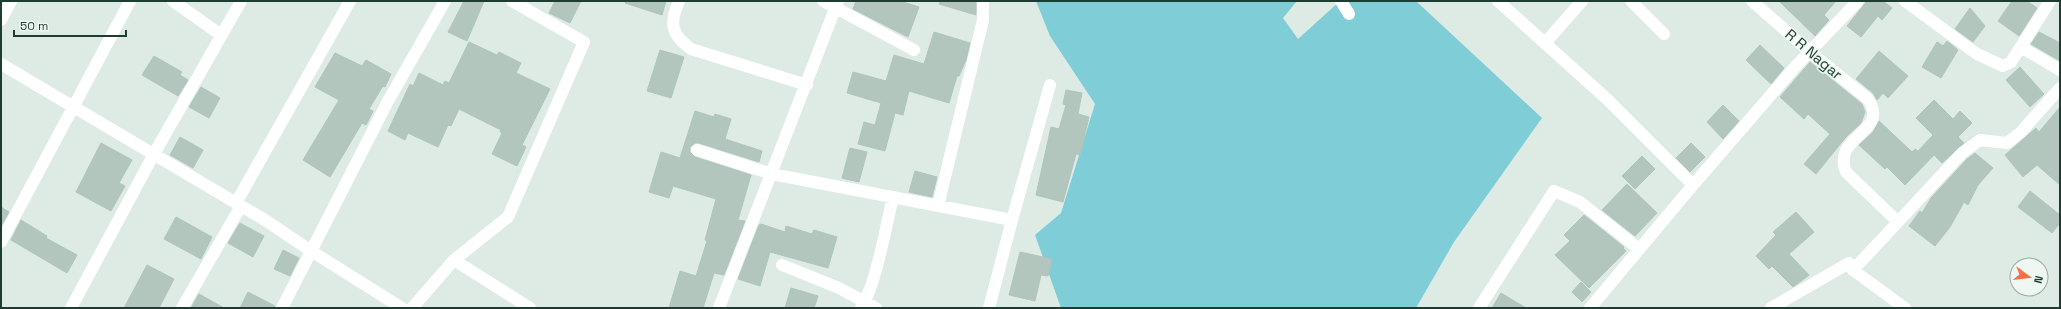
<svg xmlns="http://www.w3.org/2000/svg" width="2061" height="309" font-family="'Space Grotesk',sans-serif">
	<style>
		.water { fill: #7fcdd6 }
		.building { fill: #b3c6bd; stroke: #afc5bb }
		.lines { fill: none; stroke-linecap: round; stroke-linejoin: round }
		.minor { stroke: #fff; stroke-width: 12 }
		.labels { text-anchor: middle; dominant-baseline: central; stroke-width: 3; stroke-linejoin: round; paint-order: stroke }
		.street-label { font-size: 15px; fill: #1e3c32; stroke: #eef7f2 }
	</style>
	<rect width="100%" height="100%" fill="#ddebe4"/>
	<!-- water -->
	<path class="water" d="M1036,1H1297L1283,18L1298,39L1340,1H1416L1542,118L1454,242L1416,308H1061L1035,235L1061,213L1095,104L1050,36Z"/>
	<!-- building -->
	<path class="building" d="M464,1H484L467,41L448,32Z
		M555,1H581L570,23L549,13Z
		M626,1H666L662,15L625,3Z
		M856,1H900L919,7L908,37L853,9Z
		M940,1H976V15L939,4Z
		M1779,1H1836L1824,15L1829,20L1815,36Z
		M1867,1H1883L1892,8L1882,20L1878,16L1861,37L1847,26Z
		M2012,1H2027L2037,8L2019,36L1998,21Z
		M1970,8L1985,26L1973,42L1955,29Z
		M934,32L970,43L966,60L959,76H957L949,103L909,91L903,115L895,113L885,151L858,144L864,122L875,125L881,103L847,93L853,72L886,81L894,55L924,64Z
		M2039,32L2060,43V61L2031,44Z
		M1947,41L1958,50L1941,78L1922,67L1937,42L1943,46Z
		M469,42L497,55L499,52L521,63L516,73L550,89L522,145L526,147L517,166L492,154L502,133L500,132L501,130L459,109L451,126L448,125L438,147L408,133L405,140L388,131L410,84L413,86L419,73L443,85L445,81L449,83Z
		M1760,45L1784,68L1771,84L1746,60Z
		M660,50L684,57L671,98L647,91Z
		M1879,51L1908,76L1888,98L1883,93L1877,100L1873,93L1856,79Z
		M335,53L362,66L366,60L391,74L385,87L383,86L369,109L373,111L366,125L362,123L330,177L303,160L339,100L315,87Z
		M154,56L182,72L180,75L188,80L178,96L142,75Z
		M1810,62L1862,104L1865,112L1861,123L1846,137L1816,174L1804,164L1830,134L1808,114L1804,119L1780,97Z
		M2020,67L2044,94L2030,107L2006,80Z
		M201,87L220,98L209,118L189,107Z
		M1066,90L1082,93L1078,114L1089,117L1080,155L1076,154L1063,202L1036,195L1051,127L1059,129L1066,105L1063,104Z
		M1934,100L1953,119L1960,111L1972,123L1958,137L1964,143L1942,163L1934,155L1905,185L1887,167L1885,169L1859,145L1873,132L1879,121L1912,152L1915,149L1918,151L1933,135L1916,118Z
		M1723,105L1739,121L1723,139L1707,122Z
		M2060,107V185L2037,165L2023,177L2005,155L2036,128L2039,132Z
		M695,111L714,117L715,114L731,119L725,139L762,151L759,162L699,143H695L690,147V152L695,157L751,175L738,220L745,221L724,275L714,273L703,308H669L680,271L696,276L707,241L705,240L716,199L673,186L669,198L649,192L661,152L680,158Z
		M180,137L203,150L193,168L170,155Z
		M101,143L132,160L119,183L125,186L111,211L76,192Z
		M1691,143L1705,157L1690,172L1676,158Z
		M850,148L867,152L859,182L842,178Z
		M1975,153L1993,168L1978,185L1968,205L1964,202L1950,227L1935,246L1909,226L1920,211L1922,213L1931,198L1967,159Z
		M1642,156L1655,169L1635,189L1622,176Z
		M915,171L937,177L932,197L909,192Z
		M1627,184L1657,213L1635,236L1602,210Z
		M2030,191L2060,215V223L2052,233L2018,207Z
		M1,207L9,212L1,226Z
		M1796,212L1814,232L1789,254L1809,275L1793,287L1772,266L1769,269L1756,256L1776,235L1773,232Z
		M1584,215L1624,247L1623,248L1626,251L1589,288L1555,255L1570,241L1564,235Z
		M176,217L212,237L201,259L164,239Z
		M21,220L47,236L46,238L77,255L67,273L11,240Z
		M240,223L264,236L253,257L228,243Z
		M761,224L785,232L786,226L812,234L814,230L837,237L828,268L770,252L760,286L738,279L759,225Z
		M283,250L299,258L290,276L274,269Z
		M1020,252L1052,259L1048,276L1041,275L1035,301L1009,295Z
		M147,265L174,279L159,308H124Z
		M1581,282L1591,292L1582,302L1572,292Z
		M791,288L818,296L814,308H785Z
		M248,292L275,306V308H240Z
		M1501,293L1526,308H1492Z
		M199,294L224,308H191Z"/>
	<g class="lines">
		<!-- minor -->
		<path class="minor" d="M173,1L221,35
			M679,1C669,24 671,34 691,49L807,85
			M823,1L914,50
			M1341,1L1349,14
			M1498,1L1607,99L1693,185L1590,308
			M1631,1L1664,34
			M1752,1L1810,52L1868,99C1891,133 1831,135 1846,172L1898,222L1853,270L1905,308
			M1905,1L1977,54L2003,66L2011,62L2050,1
			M1,20L11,1
			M1546,42L1582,1
			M2021,47L2060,70
			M1,64L265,220L311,251L402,308
			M697,150L772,174L1012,220L1050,85
			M1693,185L1795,67L1858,1
			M236,203L350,1
			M938,206L983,20V1
			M1898,222L1962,153L1980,140L2007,143L2020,133L2060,88
			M1,242L130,1
			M454,260L508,217L584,42L512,1
			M782,265L839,288L876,308
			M71,308L154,154L241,1
			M182,308L241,206
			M282,308L388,101L445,1
			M412,308L454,260L530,308
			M719,308L838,1
			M861,308C876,285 886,226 893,197
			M989,308L1012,220
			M1479,308L1554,191L1580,202L1639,249
			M1771,308L1849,263L1853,270"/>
	</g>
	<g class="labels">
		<!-- street labels -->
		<g class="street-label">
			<text transform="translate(1814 54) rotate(40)">R R Nagar</text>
		</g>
	</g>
	<!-- border -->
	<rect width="2061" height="309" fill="none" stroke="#1e3c32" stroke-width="4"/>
	<!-- north arrow -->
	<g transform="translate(2029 277) rotate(105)"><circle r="19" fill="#eef7f2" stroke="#9baca5"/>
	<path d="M0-3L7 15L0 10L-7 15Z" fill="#ff6c48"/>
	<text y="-6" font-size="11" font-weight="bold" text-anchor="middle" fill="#1e3c32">N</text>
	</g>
	<!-- scale -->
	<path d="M14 30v6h112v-6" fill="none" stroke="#1e3c32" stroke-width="2"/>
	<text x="20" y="30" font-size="12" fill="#1e3c32" stroke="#eef7f2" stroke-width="3" paint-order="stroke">50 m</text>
</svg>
